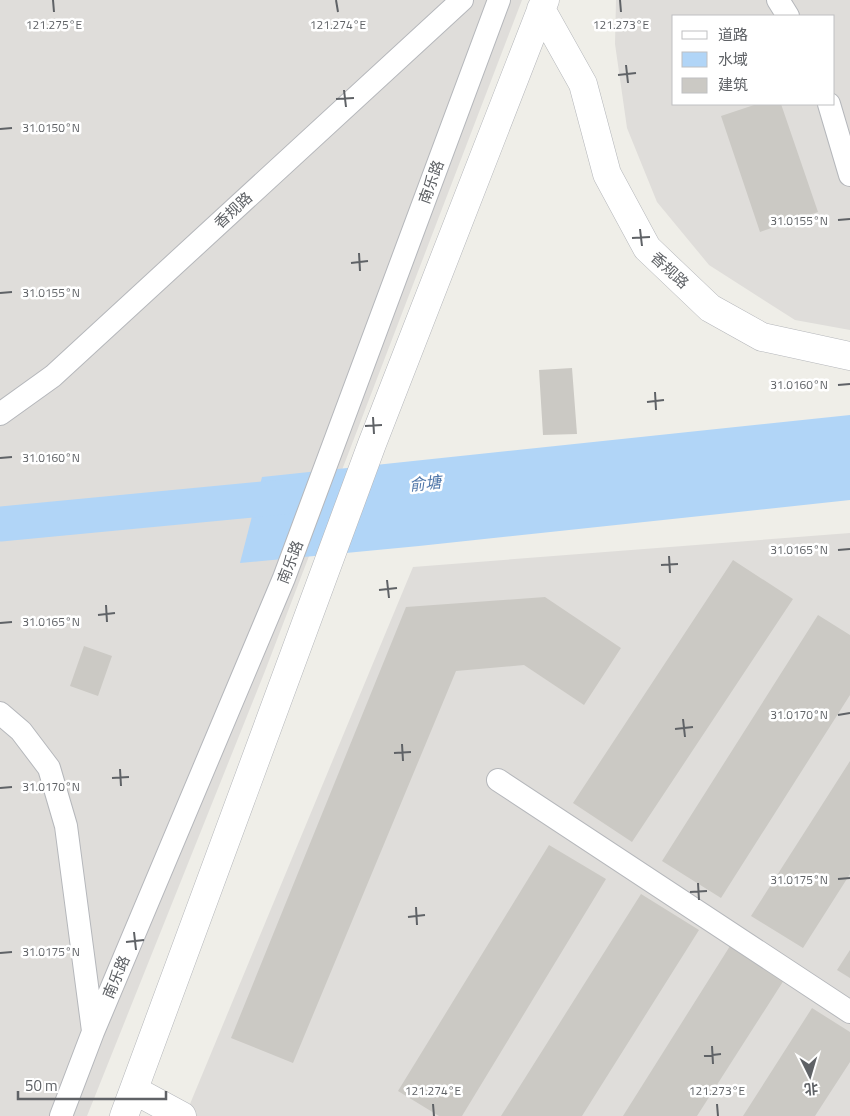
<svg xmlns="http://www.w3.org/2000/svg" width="850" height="1116" font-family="'Titillium Web','Noto Sans SC',sans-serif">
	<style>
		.industrial { fill: #dfddda; fill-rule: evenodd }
		.water { fill: #b1d5f7 }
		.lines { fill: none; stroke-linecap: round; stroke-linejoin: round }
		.river { stroke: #b1d5f7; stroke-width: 35 }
		.building { fill: #cbc9c4 }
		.street-casing { stroke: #b5b7bb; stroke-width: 24 }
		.secondary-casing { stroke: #b4b6ba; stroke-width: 29 }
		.street { stroke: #fff; stroke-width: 22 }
		.secondary { stroke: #fff; stroke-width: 28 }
		.ticks { fill: none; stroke: #5f6266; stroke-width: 2 }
		.labels { text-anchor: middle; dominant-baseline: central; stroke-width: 5; stroke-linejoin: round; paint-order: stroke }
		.street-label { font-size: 15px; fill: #5f6266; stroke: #fff }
		.water-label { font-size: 16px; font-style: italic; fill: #4e75a8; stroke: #fff }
		.ticks-label { font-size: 12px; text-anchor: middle; fill: #5f6266; stroke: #fff; stroke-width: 5; stroke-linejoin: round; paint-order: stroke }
	</style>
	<rect width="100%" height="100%" fill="#efeee8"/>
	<!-- industrial -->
	<path class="industrial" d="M0,0H522L265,671L87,1116H0Z
		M616,0H850V330L795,320L709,265L657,202L627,128L615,44ZM674,16H834V104H674Z
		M850,533V1116H185L413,567Z"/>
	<!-- water -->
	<path class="water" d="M850,415V500L419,546L240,563L262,477Z"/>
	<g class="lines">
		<!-- river -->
		<path class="river" d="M0,524L304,495"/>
	</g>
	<!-- building -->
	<path class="building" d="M757,104H781L818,212L760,232L721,116Z
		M572,368L577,434L543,435L539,370Z
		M733,560L793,599L632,842L573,803Z
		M545,597L621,648L584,705L524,665L456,671L293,1063L231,1038L406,607Z
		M818,615L850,635V695L721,898L662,861Z
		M84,646L112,656L98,696L70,686Z
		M850,761V874L803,948L751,916Z
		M549,845L606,879L462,1116H439L398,1091Z
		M641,894L699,930L582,1116H501Z
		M730,946L784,980L697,1116H623Z
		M850,950V978L837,970Z
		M812,1008L850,1032V1062L815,1116H743Z"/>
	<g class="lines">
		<defs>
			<path id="street" d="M778,0L788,16
				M829,104L850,175
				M0,414L53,376L462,0
				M0,713L21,731L49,768L66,826L93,1031
				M498,780L850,1012
				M61,1116L93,1032L284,578L499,0"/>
			<path id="secondary" d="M541,9L583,84L607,174L647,248L710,308L762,337L850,356
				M134,1090L182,1116
				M124,1116L372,444L545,0"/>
		</defs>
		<!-- street casing -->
		<use href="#street" class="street-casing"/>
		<!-- secondary casing -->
		<use href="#secondary" class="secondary-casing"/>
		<!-- street -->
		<use href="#street" class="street"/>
		<!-- secondary -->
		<use href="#secondary" class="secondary"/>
	</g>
	<!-- ticks -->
	<path class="ticks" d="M53,0L54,12M336,0L338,12M620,0L621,12M626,65L628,83M618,75L636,73M344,90L346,107M336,99L354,98M0,129L12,128M838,220L850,219M640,229L642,246M632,238L650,237M359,253L360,271M351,263L368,261M0,293L12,292M838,385L850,384M655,392L656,410M647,402L664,400M373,417L374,434M365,426L382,425M0,458L12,457M838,550L850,549M669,556L670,573M661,565L678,564M387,580L389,598M379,590L397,588M106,605L107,622M98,615L115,613M0,623L12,622M838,715L850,713M683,719L685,737M675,729L693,727M402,744L403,761M394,753L411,752M120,769L121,786M112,778L129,777M0,788L12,787M838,879L850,878M698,883L699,900M690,892L707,891M416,907L417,925M408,917L425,915M134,932L136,950M126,942L144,940M0,953L12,952M712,1046L713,1064M704,1056L721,1054M433,1104L434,1116M717,1104L718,1116"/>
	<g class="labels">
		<!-- street labels -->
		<g class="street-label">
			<text transform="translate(431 182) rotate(-70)">南乐路</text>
			<text transform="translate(233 210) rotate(-43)">香规路</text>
			<text transform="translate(670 270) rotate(43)">香规路</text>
			<text transform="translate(290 562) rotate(-69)">南乐路</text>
			<text transform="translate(116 977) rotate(-67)">南乐路</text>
		</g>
		<!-- water labels -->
		<g class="water-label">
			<text transform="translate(425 483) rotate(-6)">俞塘</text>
		</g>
	</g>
	<g class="ticks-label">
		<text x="54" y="29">121.275°E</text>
		<text x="338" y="29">121.274°E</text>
		<text x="621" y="29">121.273°E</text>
		<text x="51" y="132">31.0150°N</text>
		<text x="799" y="225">31.0155°N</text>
		<text x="51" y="297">31.0155°N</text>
		<text x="799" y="389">31.0160°N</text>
		<text x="51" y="462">31.0160°N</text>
		<text x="799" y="554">31.0165°N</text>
		<text x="51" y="626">31.0165°N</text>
		<text x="799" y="719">31.0170°N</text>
		<text x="51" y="791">31.0170°N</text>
		<text x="799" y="884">31.0175°N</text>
		<text x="51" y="956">31.0175°N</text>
		<text x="433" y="1095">121.274°E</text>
		<text x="717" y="1095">121.273°E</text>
	</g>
	<!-- legend -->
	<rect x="672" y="15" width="162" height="90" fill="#ffffff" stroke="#bfc0c2"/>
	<rect x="682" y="31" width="25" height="8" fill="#ffffff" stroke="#bfc0c2"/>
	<text x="718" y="40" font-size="15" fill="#5f6266">道路</text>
	<rect x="682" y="52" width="25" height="15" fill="#b1d5f7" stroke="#bfc0c2"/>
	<text x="718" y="65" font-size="15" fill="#5f6266">水域</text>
	<rect x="682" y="78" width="25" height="15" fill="#cbc9c4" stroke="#bfc0c2"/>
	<text x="718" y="90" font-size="15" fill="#5f6266">建筑</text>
	<!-- north arrow -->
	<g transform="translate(810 1076) rotate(175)" stroke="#ffffff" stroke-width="4" paint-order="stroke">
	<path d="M0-4L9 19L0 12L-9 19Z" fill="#5f6266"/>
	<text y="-8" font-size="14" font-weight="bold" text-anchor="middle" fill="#5f6266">北</text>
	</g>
	<!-- scale -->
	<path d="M18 1091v8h148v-8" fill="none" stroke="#5f6266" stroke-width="2.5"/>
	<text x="25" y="1091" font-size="15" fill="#5f6266" stroke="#ffffff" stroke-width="4" paint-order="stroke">50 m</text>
</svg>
